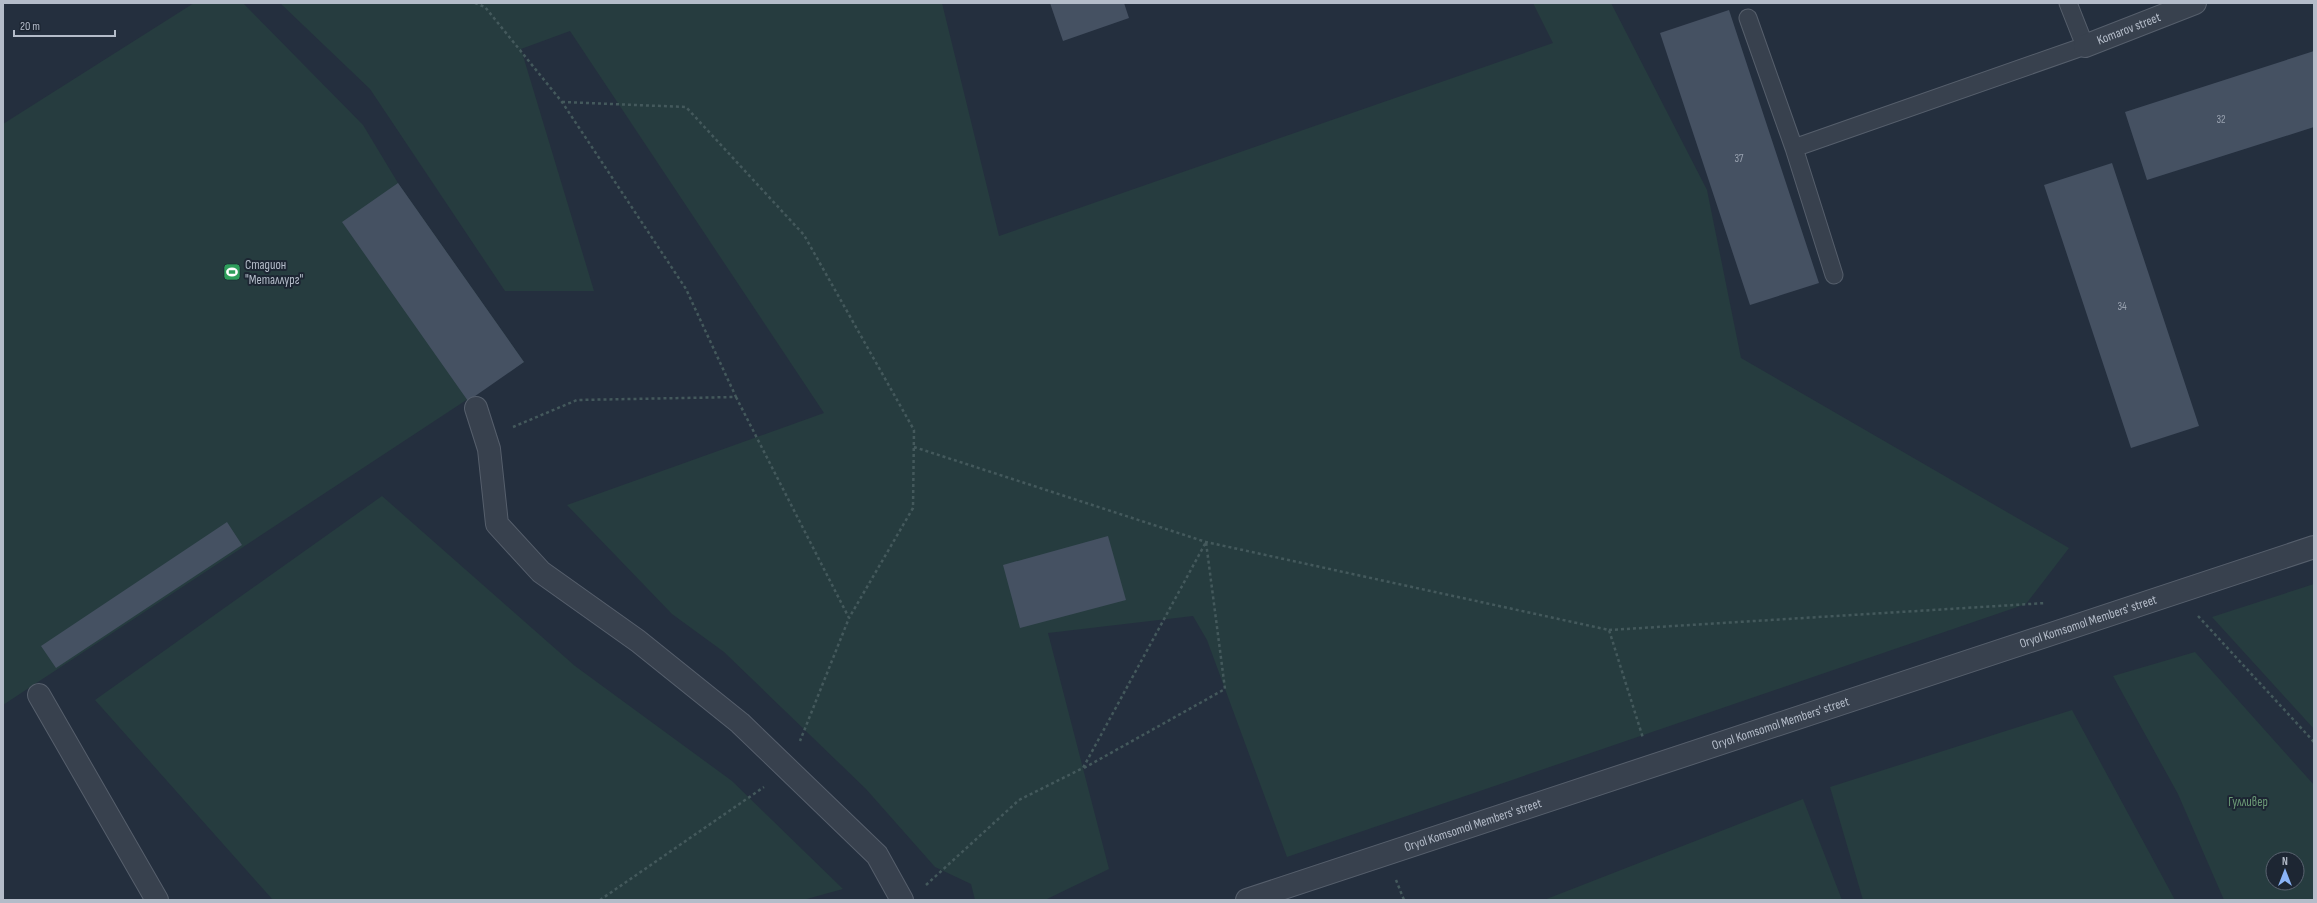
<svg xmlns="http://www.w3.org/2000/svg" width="2317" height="903" font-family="'Sofia Sans Condensed',sans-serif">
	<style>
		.green { fill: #263c3f; fill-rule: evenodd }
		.building { fill: #455162 }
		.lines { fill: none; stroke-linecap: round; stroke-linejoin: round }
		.lane-casing { stroke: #565f6c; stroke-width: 19 }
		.street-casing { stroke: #565f6c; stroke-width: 24 }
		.path { stroke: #44595c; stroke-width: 2.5; stroke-dasharray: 3 3; stroke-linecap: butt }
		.lane { stroke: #38414e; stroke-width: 17 }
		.street { stroke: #38414e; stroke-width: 22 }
		.labels { text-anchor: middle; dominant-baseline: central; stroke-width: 4; stroke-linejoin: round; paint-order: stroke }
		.number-label { font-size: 11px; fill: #98a1af }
		.street-label { font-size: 13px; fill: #b4bcc9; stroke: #1d2633 }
		.poi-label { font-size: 13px; fill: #b4bcc9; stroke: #1d2633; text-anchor: start }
		.park-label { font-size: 13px; fill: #6b9a76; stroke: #1d2633 }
	</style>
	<rect width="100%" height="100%" fill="#242f3e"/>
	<!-- green -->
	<path class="green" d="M194,3H243L363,125L398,183L524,362L3,705V124Z
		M280,3H942L999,236L1553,43L1533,3H1611L1707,190L1741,358L2069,548L2026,604L1287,857L1207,640L1193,616L1048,633L1109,869L1045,900H975L971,884L935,867L866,789L724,652L672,614L567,505L824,413L570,31L521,49L594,291H505L370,89Z
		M382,496L575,666L732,781L843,889L803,900H273L95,700Z
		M2314,584V729L2212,617Z
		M2195,652L2314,785V900H2224L2178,794L2113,676ZM2273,859H2297V883H2273Z
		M2072,710L2175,900H1863L1830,787Z
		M1803,799L1842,900H1544Z"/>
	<!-- building -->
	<path class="building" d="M1050,3H1124L1129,18L1063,41Z
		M1729,10L1819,283L1750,305L1660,33Z
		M2314,51V127L2147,180L2125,112Z
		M2112,163L2199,426L2131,448L2044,185Z
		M398,183L524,362L468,401L342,222Z
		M227,522L242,545L56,668L41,646Z
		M1108,536L1126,600L1020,628L1003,565Z"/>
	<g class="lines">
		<defs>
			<path id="lane" d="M1748,18L1794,148L1834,275
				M1794,148L2085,46L2068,3"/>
			<g id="street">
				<path id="s1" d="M2085,46L2195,3"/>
				<path d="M476,408L489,449L497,524L541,572L638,641L740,723L877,855L902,900"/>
				<path d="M39,695L157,900"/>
				<path id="s2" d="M1247,900L2314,547"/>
			</g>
		</defs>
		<!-- lane casing -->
		<use href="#lane" class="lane-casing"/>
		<!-- street casing -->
		<use href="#street" class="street-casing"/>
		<!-- path -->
		<path class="path" d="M475,3L485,7L562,102L686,289L736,397L577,400L513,427
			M562,102L686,107L804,235L914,430L913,508L849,618
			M736,397L849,618L800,741
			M914,447L1206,542L1609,630L1643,738
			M2198,616L2314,742
			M1609,630L2046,603
			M1084,768L1225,689L1206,542
			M1396,880L1404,900
			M926,885L1019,800L1083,768L1206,542
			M600,900L764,787"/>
		<!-- lane -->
		<use href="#lane" class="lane"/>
		<!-- street -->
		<use href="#street" class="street"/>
	</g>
	<!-- icons -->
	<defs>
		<symbol id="stadium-square" viewBox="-11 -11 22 22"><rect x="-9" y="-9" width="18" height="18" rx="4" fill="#2e9e5b" stroke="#1d2633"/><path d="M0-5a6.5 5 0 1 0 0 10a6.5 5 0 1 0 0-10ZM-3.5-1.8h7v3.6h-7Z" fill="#fff"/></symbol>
	</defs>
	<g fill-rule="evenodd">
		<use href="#stadium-square" x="222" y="262" width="20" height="20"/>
	</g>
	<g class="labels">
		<!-- number labels -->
		<g class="number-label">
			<text x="2221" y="119">32</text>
			<text x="1739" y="158">37</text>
			<text x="2122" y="306">34</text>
		</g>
		<!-- street labels -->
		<g class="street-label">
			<text stroke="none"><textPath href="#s1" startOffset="47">Komarov street</textPath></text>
			<text stroke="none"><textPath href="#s2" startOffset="886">Oryol Komsomol Members' street</textPath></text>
			<text stroke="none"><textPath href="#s2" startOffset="562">Oryol Komsomol Members' street</textPath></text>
			<text stroke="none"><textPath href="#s2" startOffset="238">Oryol Komsomol Members' street</textPath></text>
		</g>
		<!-- poi labels -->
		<g class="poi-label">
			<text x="245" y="265">Стадион<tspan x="245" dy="15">"Металлург"</tspan></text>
		</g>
		<!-- park labels -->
		<g class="park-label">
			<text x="2248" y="802">Гулливер</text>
		</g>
	</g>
	<!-- border -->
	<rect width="2317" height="903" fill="none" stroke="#b4bcc9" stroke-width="8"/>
	<!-- north arrow -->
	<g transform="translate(2285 871)"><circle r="19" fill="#1d2633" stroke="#59626f"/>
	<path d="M0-3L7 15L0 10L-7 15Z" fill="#8ab4f8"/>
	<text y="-6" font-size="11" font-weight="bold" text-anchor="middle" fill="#b4bcc9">N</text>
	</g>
	<!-- scale -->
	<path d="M14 30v6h101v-6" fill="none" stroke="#b4bcc9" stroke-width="2"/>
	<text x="20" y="30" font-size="12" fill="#b4bcc9" stroke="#1d2633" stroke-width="3" paint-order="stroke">20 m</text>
</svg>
